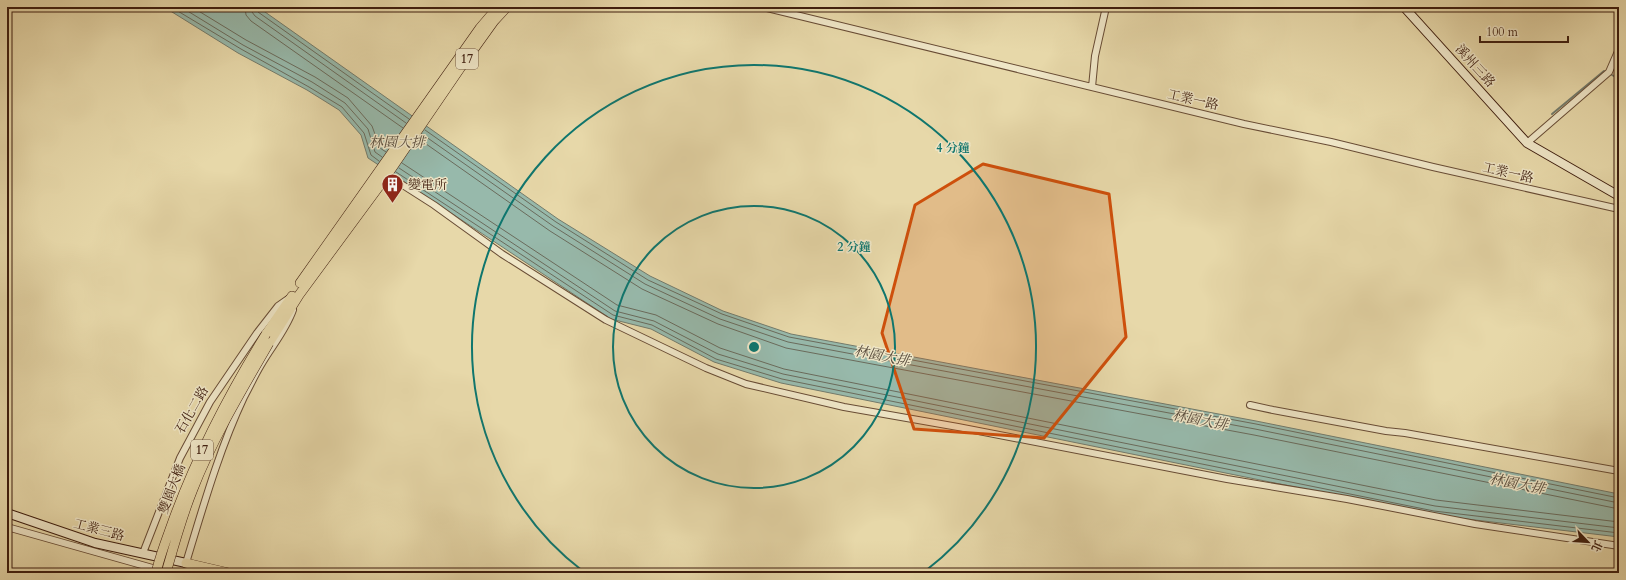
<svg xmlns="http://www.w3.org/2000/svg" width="1626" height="580" font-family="Cardo,'Noto Serif TC',serif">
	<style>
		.water { fill: #97b9ab; stroke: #737b6c }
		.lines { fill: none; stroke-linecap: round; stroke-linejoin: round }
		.shore { stroke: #6a6b5c; stroke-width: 1 }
		.stream { stroke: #737b6c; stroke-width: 2 }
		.street-casing { stroke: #684c35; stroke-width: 8 }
		.secondary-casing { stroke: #3e1d0e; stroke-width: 10 }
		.primary-casing { stroke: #3e1d0e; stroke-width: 10 }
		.street { stroke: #efe6c7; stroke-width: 6 }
		.secondary { stroke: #efe6c7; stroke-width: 8 }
		.primary { stroke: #e7d8a9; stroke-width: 9 }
		.primary-bridge-casing { stroke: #3e1d0e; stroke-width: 10; stroke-linecap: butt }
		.primary-bridge { stroke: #e7d8a9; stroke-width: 9 }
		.marked { fill: #ce500c; fill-opacity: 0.2; stroke: #ce500c; stroke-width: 3; stroke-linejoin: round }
		.ring { fill: none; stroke: #0f766e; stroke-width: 2 }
		.labels { text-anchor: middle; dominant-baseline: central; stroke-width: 3; stroke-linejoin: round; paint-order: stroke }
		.shield { fill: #efe6c7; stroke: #735946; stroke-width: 1 }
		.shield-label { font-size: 12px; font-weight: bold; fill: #3e1d0e }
		.street-label { font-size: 13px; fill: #3e1d0e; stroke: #efe6c7 }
		.poi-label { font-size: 13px; fill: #3e1d0e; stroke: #efe6c7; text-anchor: start }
		.water-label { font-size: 14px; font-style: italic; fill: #594c3d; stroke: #efe6c7 }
		.centre { fill: #0f766e; stroke: #efe6c7; stroke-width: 2 }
		.ring-label { font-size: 12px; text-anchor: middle; font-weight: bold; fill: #0f766e; stroke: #efe6c7; stroke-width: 3; stroke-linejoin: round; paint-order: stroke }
	</style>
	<rect width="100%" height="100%" fill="#e7d8a9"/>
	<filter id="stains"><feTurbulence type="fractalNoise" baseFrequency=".005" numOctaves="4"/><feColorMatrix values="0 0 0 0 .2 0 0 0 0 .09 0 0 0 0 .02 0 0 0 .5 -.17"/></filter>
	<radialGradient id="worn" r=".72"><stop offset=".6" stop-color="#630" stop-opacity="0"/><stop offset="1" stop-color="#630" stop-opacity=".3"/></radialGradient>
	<!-- water -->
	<path class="water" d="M164,7H258L558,219L650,276L723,311L791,334L1256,421L1619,494V537L1433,515L781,383L714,362L651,329L611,319L368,158L361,135L339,110L307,90L238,53Z"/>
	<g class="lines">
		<!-- shore -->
		<path class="shore" d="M171,7L241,49L309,87L342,107L364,133L371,155L379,161
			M181,7L243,45L312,82L345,103L368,129L375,152L382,157
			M192,7L246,40L315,77L348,98L372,126L380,148L386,152
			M245,7L246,15L251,21L403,128
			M251,7L252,12L255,16L406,123
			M256,7L258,12L409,119
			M425,130L556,222L648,280L722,314L789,337L1256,424L1619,498
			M422,134L553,226L645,284L720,319L788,342L1255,429L1619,503
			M419,139L550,231L642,289L718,324L786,348L1254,435L1619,509
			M402,163L617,305L656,315L720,348L784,369L1436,500L1619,522
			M399,168L615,311L654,321L718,354L783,374L1435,506L1619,528
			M396,172L613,315L652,325L716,359L782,379L1434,511L1619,533"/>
		<!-- stream -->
		<path class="stream" d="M1612,75L1619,79
			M1552,114L1604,71"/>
		<defs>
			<path id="street" d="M763,7L1244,124L1331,142L1433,167L1619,209
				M1092,87L1095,56L1106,7
				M1527,143L1609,72L1619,49
				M387,175L434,205L502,254L606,320L706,368L746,384L844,407L958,427L1227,479L1347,499L1475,524L1619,546
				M1250,405L1273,410L1386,431L1405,433L1619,471
				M7,527L156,569
				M143,553L180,458L210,402L257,333L278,306L288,299
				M186,563C203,507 219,450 244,397C250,386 255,375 261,365C272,346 286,330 293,310"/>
			<path id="secondary" d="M1404,7L1527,143L1619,196
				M7,513L95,543L186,563"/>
			<path id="primary" d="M300,283L480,28L498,7
				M266,334L292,296
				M269,343L299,295L383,181L461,67L494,21L507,7
				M186,563L229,573"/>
		</defs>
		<!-- street casing -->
		<use href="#street" class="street-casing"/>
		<!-- secondary casing -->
		<use href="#secondary" class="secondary-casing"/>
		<!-- primary casing -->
		<use href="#primary" class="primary-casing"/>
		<!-- street -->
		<use href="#street" class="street"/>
		<!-- secondary -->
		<use href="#secondary" class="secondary"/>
		<!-- primary -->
		<use href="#primary" class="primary"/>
		<defs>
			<path id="primary-bridge" d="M156,573C160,555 167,538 173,521C197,455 229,394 266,334
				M166,573C174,545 182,516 193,489C213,438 242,390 269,343"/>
		</defs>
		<!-- primary-bridge casing -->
		<use href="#primary-bridge" class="primary-bridge-casing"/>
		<!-- primary-bridge -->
		<use href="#primary-bridge" class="primary-bridge"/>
	</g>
	<!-- marked area -->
	<path class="marked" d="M983,164L1109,194L1126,337L1044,438L914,429L882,333L915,205Z"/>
	<!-- distance rings -->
	<g class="ring">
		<circle cx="754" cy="347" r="141"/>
		<path d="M584 572A282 282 0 1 1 924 572"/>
	</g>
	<!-- icons -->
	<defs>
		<symbol id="building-pin" viewBox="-11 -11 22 30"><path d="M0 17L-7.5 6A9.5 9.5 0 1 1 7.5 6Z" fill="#8f2418" stroke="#efe6c7"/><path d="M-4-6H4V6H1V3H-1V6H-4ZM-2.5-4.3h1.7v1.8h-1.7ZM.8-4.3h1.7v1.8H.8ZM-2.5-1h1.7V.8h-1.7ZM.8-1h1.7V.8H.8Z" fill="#fff"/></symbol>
	</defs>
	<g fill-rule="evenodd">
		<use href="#building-pin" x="380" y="172" width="25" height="34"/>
	</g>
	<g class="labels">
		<!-- shield labels -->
		<g class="shield">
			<rect x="456" y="49" width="22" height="20" rx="3"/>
			<rect x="191" y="440" width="22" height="20" rx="3"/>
		</g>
		<g class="shield-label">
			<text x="467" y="59">17</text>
			<text x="202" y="450">17</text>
		</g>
		<!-- street labels -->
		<g class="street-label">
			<text transform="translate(1475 66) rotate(48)">溪州三路</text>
			<text transform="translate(1193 100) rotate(13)">工業一路</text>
			<text transform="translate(1508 173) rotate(13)">工業一路</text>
			<text transform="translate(192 410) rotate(-60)">石化二路</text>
			<text transform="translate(172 489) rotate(-69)">雙園大橋</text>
			<text transform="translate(99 530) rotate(15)">工業三路</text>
		</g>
		<!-- poi labels -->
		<g class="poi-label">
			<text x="408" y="185">變電所</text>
		</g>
		<!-- water labels -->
		<g class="water-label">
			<text x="397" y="142">林園大排</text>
			<text transform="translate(882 356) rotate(11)">林園大排</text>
			<text transform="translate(1200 420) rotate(11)">林園大排</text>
			<text transform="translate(1517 484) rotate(11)">林園大排</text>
		</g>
	</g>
	<circle cx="754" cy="347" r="6" class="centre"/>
	<g class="ring-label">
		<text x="953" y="152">4 分鐘</text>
		<text x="854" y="251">2 分鐘</text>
	</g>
	<!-- margin -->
	<rect width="1626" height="580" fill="none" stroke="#e7d8a9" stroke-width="24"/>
	<rect x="8" y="8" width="1610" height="564" fill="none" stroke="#3e1d0e" stroke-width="2"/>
	<rect x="12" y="12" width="1602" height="556" fill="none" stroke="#3e1d0e"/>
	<!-- north arrow -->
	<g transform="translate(1588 542) rotate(115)" stroke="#efe6c7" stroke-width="3" paint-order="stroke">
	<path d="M0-3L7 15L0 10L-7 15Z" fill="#3e1d0e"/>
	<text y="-6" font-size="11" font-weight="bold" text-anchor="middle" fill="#3e1d0e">北</text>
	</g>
	<!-- scale -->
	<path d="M1480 36v6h88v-6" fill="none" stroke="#3e1d0e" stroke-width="2"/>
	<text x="1486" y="36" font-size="12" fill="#3e1d0e" stroke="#efe6c7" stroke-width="3" paint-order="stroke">100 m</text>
	<rect width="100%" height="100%" filter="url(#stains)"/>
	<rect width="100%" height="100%" fill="url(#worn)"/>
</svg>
